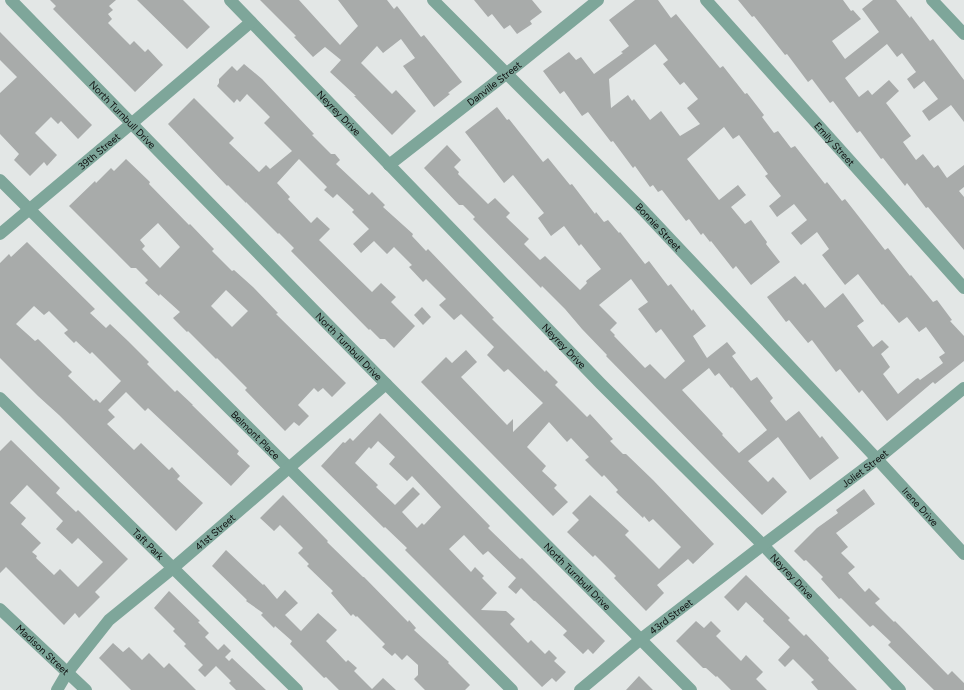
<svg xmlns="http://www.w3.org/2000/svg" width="964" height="690" font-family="Figtree,sans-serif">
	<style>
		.building { fill: #a8abaa; fill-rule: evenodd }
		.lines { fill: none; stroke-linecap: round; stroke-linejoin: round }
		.minor { stroke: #7ea69a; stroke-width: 12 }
		.labels { text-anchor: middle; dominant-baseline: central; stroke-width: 3; stroke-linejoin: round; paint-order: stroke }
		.street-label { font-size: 10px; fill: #0e0f0f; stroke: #fff }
	</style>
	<rect width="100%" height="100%" fill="#e3e7e6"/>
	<!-- building -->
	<path class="building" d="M50,0H116L109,6L113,10L108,14L112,19L108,23L130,45L134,41L145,52L148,49L163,65L135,92L53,9L56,6Z
		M137,0H183L210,27L187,49Z
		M260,0H299L340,45L358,26L338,0H387L394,9L397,6L421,37L424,35L462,82L448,93L450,94L434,107L403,66L415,58L401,39L383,53L377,46L361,63L392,94L396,90L416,111L392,135L354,96H356L330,72L341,60L325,47L313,57L294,37L296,36Z
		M474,0H532L542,12L530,21L532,24L517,34L510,25L504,29L492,14L488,17Z
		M635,0H658L671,18L676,14L720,68L723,66L745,94L747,93L764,115L762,117L774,133L778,131L791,148L795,146L825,184L827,182L842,201L845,199L885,250L888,248L910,276L911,275L933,302L937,300L952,320L950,321L964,336V361L935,384L933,382L887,421L862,390L859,393L840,369L836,372L812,340L808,343L789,320L786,322L767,297L795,276L803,285L805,283L825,308L843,293L864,321L857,326L873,347L882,340L889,347L881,354L890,367L883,374L898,394L916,379L918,378L920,380L943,363L939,357L945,353L926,327L919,332L907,317L899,323L883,304L882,305L858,274L845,285L822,255L829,249L817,232L801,245L791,233L807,220L794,204L777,217L769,206L781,196L765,176L768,174L739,135L733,139L724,127L687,159L719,200L738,185L746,195L731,207L745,224L751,220L767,242L766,244L780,262L751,285L736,266L733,269L711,241L710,242L703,233L701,235L689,219L686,221L662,190L658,192L653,185L650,187L635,166L633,168L613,141L611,142L588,112L582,116L564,91L560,94L543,71L569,52L576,60L581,57L594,74L623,53L621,52L629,46L609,20ZM655,44L668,60L663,64L680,85L684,82L698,99L687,108L700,124L680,136L661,111L650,120L634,99L632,101L628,95L611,108L609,79Z
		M738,0H843L851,11L853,10L861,19L832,41L845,59L879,32L862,9L873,0H896L910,18L911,16L930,41L933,39L964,80V122L951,105L929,121L922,111L938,99L924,81L914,89L907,79L916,72L902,53L897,57L887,44L845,78L859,97L868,90L872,95L889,80L899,91L886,103L911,136L903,142L916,160L923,154L934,168L938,165L947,178L964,165V187L959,191L964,197V250L928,207L926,208L907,183L905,186L883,158L881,159L860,131L857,133L833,101L830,103L812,79L808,82L787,54L785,55L754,16L752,17Z
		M0,32L92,125L78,139L61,121L58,124L51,117L35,133L57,155L47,166L44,162L30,176L14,160L19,154L0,134V93L17,77L0,60Z
		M244,64L262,79L314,134L312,135L331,154H335L340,160L336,164L369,195L372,192L385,205L383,207L413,234L412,236L426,251L428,249L494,318L492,319L545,372L546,370L558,382L555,385L587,417L590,414L613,439L610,441L623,454H626L653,480L714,544L693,564L688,559L657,585L664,593L646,611L614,578L616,576L595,555L593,557L567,532L579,520L572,513L590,495L629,531L625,535L659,569L681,547L653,519L649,522L644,516L643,518L616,492L618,490L604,475L602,477L585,460L589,457L571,438L567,442L549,422L527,447L546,466L542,471L557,485L554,488L568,502L553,516L421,382L446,357L452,363L466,350L477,362L461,377L507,425L513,419V432L543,403L508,369L504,372L487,355L494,347L461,314L454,320L439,305L446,299L426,279L423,282L409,267L412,265L394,247L387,254L374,241L361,253L353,244L369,229L352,212L354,210L337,194L333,198L324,190L327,187L299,159L277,183L290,197L288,199L311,223L317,217L330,229L319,240L372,292L381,283L396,297L391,302L415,326L394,348L385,339H380L370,329L369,330L291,251L294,248L279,233L278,234L246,202V203L228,185L227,186L168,124L194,98L234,138L229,143L259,172L266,165L270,169L292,151L264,123L270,117L247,94L240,102L237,99L234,103L217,86L219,83V79L232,66L237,71Z
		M497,107L507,120L509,119L543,162L548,158L570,185L572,184L595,214L596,212L604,222L608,220L619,233L620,232L645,264L649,261L668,286L671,284L692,311L693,309L706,326L693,336L707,358L727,342L736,353L732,356L751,381L757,377L773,398L770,401L786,421L799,411L820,438L822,436L839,458L810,480L778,437L748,461L768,482L773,477L787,492L762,515L606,356L607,355L582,329L565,309L542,286L541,288L473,219L475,217L463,205H459L424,168L447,145L461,160L454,167L459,172L458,174L488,204L495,198L510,213L506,217L529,239L524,244L540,260L545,256L580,290L587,283L586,281L601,269L581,244L579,246L564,226L551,236L538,218L544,213L513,175L504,183L465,132ZM631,279L648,302L638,309L656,333L661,329L685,361L665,379L650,364L645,368L614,336L615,335L610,330L617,323L599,305ZM709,368L715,376L719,373L731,388L732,387L767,430L739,453L722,435L723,434L682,390Z
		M126,159L150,182L149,184L189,225L190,224L214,249L212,251L232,271L234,270L253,287L278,313L276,314L346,383L332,397L323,388L318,392L314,388L298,405L309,416L299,426L294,422L285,431L245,390L247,388L217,358L216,359L188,331L187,332L173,318L180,312L160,294L159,296L145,283L148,280L136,268H131L69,206L95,181L96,183L111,168L114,171ZM158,223L180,247L160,268L142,249L145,246L140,240ZM226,290L248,311L232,327L211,306Z
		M27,242L95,309L90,313L106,328L110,324L128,341L149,362L147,364L175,392L177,390L193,405H192L239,451L237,454L250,466L231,486L148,408L145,411L126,392L108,410L115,417L107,424L134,450L141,443L169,470L172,467L180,476L177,479L203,503L176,531L59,415L38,396L0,358V263L9,254L11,257ZM34,306L44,315L49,311L68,330L64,333L74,343L76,341L90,354L92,352L121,381L100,403L96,399L94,401L68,376L72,372L38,339L35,341L16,324Z
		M422,307L431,317L423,325L414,315Z
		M380,413L490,526L488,528L520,559L522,558L605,641L593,654L588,649L583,654L563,635L567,631L535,601H534L521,588L516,594L508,587L516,578L488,551L483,555L464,535L449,549L471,572L475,567L484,576L482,578L497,593L481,610L506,611L515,619L510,624L528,643L531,640L545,654L549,650L557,658L554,661L566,672L556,682L552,678L542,687L405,550L407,548L385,527L384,528L321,466L343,442L345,443L350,438L353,441ZM378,441L395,457L389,464L407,481L412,476L441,507L424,525L422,523L417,528L402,512L420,494L413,487L395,505L376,487L378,485L355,463L369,447L371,449Z
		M11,440L60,488L56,493L76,512L78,510L128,559L95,592L100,597L79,618L75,613L64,625L6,567L0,573V451ZM27,485L63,521L56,529L72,544L78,538L103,562L78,587L60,569L54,575L36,558L37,556L32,552L41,543L21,524L26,518L10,503Z
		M864,489L875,504L836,533L848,547L841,553L855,567L848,573L865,592L869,588L880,599L875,603L894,622L895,621L948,675L952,671L964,683V690H934L888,645L891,642L873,625L870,627L841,598L839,599L821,579L823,577L806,560L804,561L794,551L817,528L838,513L836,510Z
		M283,495L328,541L327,542L363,577H364L408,622L409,620L416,628L414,630L449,662L448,663L470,685L465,690H425L414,679L418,675V665L407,655L402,660L395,653L392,656L382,647L385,644L357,616L356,617L353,614L351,616L331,593L333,591L307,566L309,564L298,553L303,548L280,525L274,531L260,518Z
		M226,550L263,585L264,584L277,599L285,590L298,603L285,615L301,631L318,613L337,630L326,641L346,662L348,660L357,668L354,671L372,689L383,678L396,690H339L326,677L324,678L290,644L292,641L275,626L274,628L261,615L263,613L246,601L247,600L212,566Z
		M746,575L790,618L788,620L804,636L806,634L829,658L828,660L857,690H818L811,682L814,680L793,659L785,667L778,660L790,647L763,621L764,619L746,602L738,611L724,597Z
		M169,591L200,621L198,622L209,633L205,637L218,650L224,644L231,651L225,657L229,661L232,658L266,690H236L229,683L231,681L216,666L205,677L198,670L203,665L184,646L186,644L173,631L175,629L154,608Z
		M696,621L704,628L711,621L721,631L716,636L741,661L746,655L763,672L756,679L767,690H731L717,676L716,677L706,668H703L676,641Z
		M113,643L123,652L129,647L142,660L149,653L164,668L169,663L196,690H131L99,658Z
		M639,676L653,690H626Z"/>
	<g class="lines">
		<!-- minor -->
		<g class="minor">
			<path id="s1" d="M11,0L386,384L691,690"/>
			<path id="s2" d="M230,0L601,384L763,545L900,690"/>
			<path id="s3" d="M433,0L640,207L877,459L964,554"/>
			<path id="s4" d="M706,0L964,288"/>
			<path d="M932,0L964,34"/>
			<path id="s5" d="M389,165L506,74L598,0"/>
			<path id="s6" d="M0,180L512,690"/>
			<path id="s7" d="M0,234L131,124L251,22"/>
			<path id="s8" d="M0,398L297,690"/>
			<path id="s9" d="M0,609L86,690"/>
			<path id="s10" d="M57,690L67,673L109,620L173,568L386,384"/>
			<path id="s11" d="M580,690L641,639L763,545L877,459L964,388"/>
		</g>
	</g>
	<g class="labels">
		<!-- street labels -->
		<g class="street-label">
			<text stroke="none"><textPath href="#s5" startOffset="133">Danville Street</textPath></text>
			<text stroke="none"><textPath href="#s2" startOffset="157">Neyrey Drive</textPath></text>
			<text stroke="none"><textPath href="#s1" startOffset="160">North Turnbull Drive</textPath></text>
			<text stroke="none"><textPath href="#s4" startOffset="193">Emily Street</textPath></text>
			<text stroke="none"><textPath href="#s7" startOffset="129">39th Street</textPath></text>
			<text stroke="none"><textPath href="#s3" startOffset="320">Bonnie Street</textPath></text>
			<text stroke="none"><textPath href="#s2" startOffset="481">Neyrey Drive</textPath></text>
			<text stroke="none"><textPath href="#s1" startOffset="484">North Turnbull Drive</textPath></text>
			<text stroke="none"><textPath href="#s6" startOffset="361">Belmont Place</textPath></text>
			<text stroke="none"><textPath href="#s11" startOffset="361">Joliet Street</textPath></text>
			<text stroke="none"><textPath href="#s3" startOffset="703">Irene Drive</textPath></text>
			<text stroke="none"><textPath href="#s10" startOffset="225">41st Street</textPath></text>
			<text stroke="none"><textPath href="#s8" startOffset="208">Taft Park</textPath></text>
			<text stroke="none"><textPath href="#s1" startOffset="808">North Turnbull Drive</textPath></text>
			<text stroke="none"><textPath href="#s2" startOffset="805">Neyrey Drive</textPath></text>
			<text stroke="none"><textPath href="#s11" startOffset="117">43rd Street</textPath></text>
			<text stroke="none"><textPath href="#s9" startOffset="59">Madison Street</textPath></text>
		</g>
	</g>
</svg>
